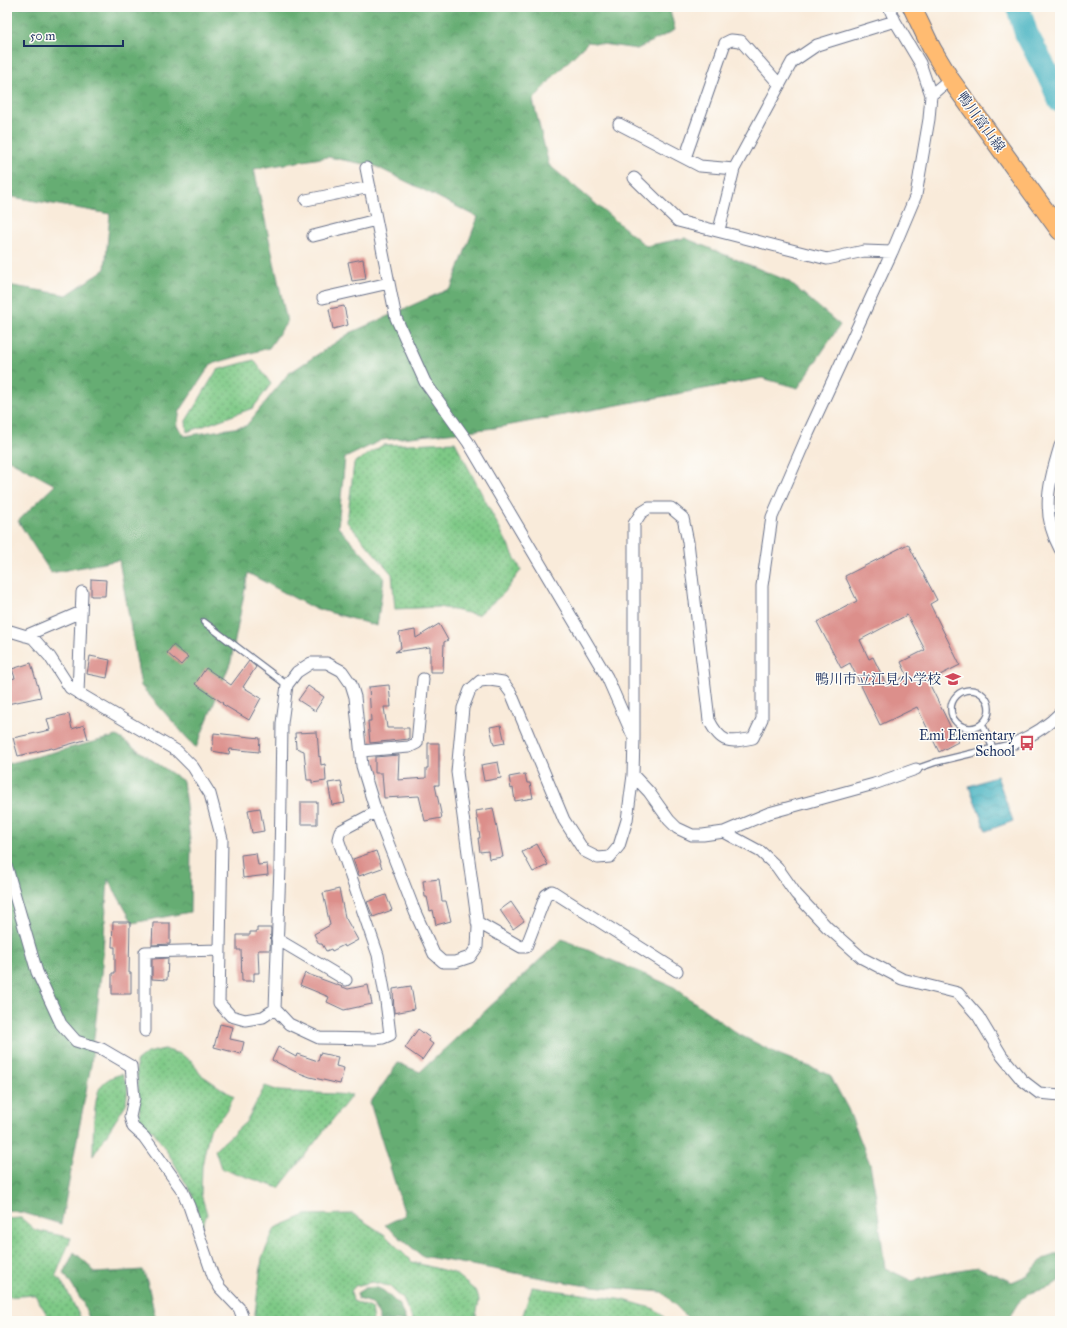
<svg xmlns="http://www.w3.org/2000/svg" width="1067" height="1328" font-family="'IM FELL Great Primer','Noto Serif JP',serif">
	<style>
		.grass { fill: url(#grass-dots); stroke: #4c7c72 }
		.forest { fill: url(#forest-crowns); stroke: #406e68; fill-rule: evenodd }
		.water { fill: url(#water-waves); stroke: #2f708f }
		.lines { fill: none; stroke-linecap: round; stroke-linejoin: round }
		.river { stroke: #43b1c0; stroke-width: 24 }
		.building { fill: #dc8f8b; fill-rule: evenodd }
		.service-casing { stroke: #697189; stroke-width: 8 }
		.minor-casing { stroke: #697189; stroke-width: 13 }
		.primary-casing { stroke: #697189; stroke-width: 20 }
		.service { stroke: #fff; stroke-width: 5.5 }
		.minor { stroke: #fff; stroke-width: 11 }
		.primary { stroke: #ffbb71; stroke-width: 18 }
		.labels { text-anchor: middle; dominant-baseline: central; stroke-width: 3; stroke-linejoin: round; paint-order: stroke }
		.street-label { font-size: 14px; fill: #1b2f5e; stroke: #fdfcf7 }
		.poi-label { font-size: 14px; fill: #1b2f5e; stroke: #fdfcf7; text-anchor: end }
	</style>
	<defs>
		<pattern id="grass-dots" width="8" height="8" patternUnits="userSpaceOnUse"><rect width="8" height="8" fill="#7ec986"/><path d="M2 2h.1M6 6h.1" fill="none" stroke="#66a471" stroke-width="1.8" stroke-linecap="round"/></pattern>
		<pattern id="forest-crowns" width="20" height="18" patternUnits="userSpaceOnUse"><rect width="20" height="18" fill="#66ad73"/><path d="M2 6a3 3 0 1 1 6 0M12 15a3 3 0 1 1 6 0" fill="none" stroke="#538d62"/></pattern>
		<pattern id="water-waves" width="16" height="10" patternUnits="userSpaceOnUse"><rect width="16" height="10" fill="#43b1c0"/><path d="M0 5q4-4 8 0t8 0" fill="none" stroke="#37909f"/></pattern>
	</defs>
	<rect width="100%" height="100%" fill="#fdfcf7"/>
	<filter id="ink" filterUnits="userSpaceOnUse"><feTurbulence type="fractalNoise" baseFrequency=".025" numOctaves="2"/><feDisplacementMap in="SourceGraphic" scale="8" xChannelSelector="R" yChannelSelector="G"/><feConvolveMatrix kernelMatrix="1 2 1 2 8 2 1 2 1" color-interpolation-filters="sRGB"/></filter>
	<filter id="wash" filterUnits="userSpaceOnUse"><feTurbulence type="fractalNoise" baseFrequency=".012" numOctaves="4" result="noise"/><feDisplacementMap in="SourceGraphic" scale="16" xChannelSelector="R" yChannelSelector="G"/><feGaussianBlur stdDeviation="0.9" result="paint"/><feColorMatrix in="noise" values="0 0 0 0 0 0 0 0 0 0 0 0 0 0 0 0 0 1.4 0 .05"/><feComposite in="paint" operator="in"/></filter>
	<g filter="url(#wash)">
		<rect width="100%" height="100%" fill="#f9ebda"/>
		<!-- grass -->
		<path class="grass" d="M254,360L271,384L253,408L187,432L186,421L217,370Z
			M455,442L521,570L504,593L478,615L439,607L395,609L392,574L347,522L354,463L383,445Z
			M164,1049L180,1054L192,1061L200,1074L234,1097L224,1115L210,1129L206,1146L202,1166L201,1194L207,1214L202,1226L192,1194L173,1161L154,1132L140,1123L139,1099L136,1062L147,1053Z
			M122,1074L128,1086L126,1104L93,1156C93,1142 93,1096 101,1086C106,1079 114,1076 122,1074Z
			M265,1086L279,1091L352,1095L279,1188L221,1168L215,1150L246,1122Z
			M353,1214L385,1235L412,1262L454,1273L477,1292L479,1301L476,1316L477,1321H413L403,1299L389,1286L372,1282L355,1286L351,1291L353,1301L371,1308L373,1321H254L262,1258L275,1228L306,1215Z
			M21,1218L35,1230L71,1238L56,1275L65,1287L82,1321H51L35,1295L7,1297V1219Z
			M532,1287L624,1300L655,1309L668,1321H521Z"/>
		<!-- forest -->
		<path class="forest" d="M7,7H638L670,10L675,30L637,49L588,42L552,78L533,100L549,165L646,246L685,238L788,281L840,325L798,388L762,378L495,428L382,440L345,458L338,527L384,577L377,626L311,607L248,573L231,661L196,748L141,686L119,560L51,573L18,521L55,485L7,459V285L67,295L105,269L110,214L7,196ZM328,157L375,166L478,217L451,288L350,333L288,374L246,426L185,436L177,426L180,411L211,364L269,348L287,322L254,169Z
			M117,736L183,781L191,848L190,912L133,923L108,879L102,965L91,1065L61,1224L24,1213L7,1210V764Z
			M562,939L674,987L736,1033L778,1054L830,1075L848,1109L870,1164L876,1197L885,1268L912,1281L952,1271L978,1267L1012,1282L1028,1275L1043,1259L1060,1253V1280L1050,1287L1028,1294L1018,1303L1007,1321H691L662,1292L581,1285L422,1256L385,1225L405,1215L370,1103L398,1063L420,1072Z
			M74,1252L89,1265L95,1273L143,1270L148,1284L155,1316L160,1321H90L83,1303L64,1273Z
			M376,1287L384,1291L400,1306L406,1321H379V1316L372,1303L358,1299L357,1293L365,1288Z"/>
		<!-- water -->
		<path class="water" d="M997,776L1013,821L986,831L969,786Z"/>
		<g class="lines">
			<!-- river -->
			<path class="river" d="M1018,7L1026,33L1052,82L1060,101"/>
		</g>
		<g id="blocks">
			<!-- building -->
			<path class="building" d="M363,259L366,279L352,281L348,262Z
				M344,306L348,325L333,329L329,309Z
				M908,544L937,600L930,604L960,665L928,681L958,742L939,752L917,707L880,725L850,663L841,668L817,622L857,601L845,576ZM907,615L925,650L901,662L907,675L887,686L873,657L869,659L860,640Z
				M91,579L106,580L105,596H91Z
				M439,624L448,640L444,642L443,672H430V647L395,652L401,648L399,633L415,630L416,638Z
				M173,645L188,657L181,665L167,653Z
				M90,656L110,660L107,678L87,674Z
				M249,661L256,667L243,687L261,698L249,720L222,704L223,703L195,684L206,668L231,685Z
				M31,663L41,697L7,704V680L15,678L12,669Z
				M389,685L391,707H384L387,728H409V739L370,743L368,721H371L369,687Z
				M308,686L324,697L315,711L298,700Z
				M69,714L72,729L84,725L88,739L53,749L52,748L18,756L13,738L50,730L47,719Z
				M501,725L505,743L494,745L490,727Z
				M317,732L319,757L320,756L321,765L325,764L326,781L312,783V780H307L304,751L296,748L295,733Z
				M214,733L260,738L259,752L230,749L229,754L212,751Z
				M428,743H439V785H435L442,818L425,821L419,796L384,798L382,773H375V757L399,755L398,780L426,778V768H428Z
				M498,762L501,778L484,781L481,765Z
				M525,774L527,783H530L533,798L515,801L513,788L511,789L509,777Z
				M341,781L345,803L332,805L328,783Z
				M301,802H317V824H301Z
				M260,808L264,831L252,833L248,810Z
				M493,808L503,857L489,859L488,851L480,852L478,838H480L476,811Z
				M537,844L548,865L533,872L522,852Z
				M376,851L382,868L359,876L353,859Z
				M256,853L258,865L267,864L268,875L243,878L241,855Z
				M439,879L442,901H446L451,921L436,925L433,910L430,911L427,897H425L423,881Z
				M339,889L345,917L358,940L345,947L344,945L332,951L331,949L326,951L322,944H319L314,934L330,925L323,893Z
				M386,895L392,910L373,917L367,902Z
				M511,902L524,921L513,929L500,910Z
				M113,922H130L129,973H131V994H112V973H115V947H112Z
				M153,923H170V944L152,945Z
				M257,928H271L270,950H258L259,973H254V981H242L241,950H237V935H250V932H257Z
				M168,958L167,980L152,979V959Z
				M305,973L348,989L368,985L372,1004L344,1010L327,1002L329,997L300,985Z
				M411,986L415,1009L394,1013L393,989Z
				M220,1024L233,1027L230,1039L244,1042L241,1054L214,1047Z
				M418,1029L430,1038L429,1041L433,1044L422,1060L405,1048Z
				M278,1047L296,1057L297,1054L318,1061L320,1053L338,1057L336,1066L344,1068L340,1084L310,1077L294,1071L272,1060Z"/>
		</g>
	</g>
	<g filter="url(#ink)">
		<use href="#blocks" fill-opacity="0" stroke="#697189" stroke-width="1"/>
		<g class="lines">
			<defs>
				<path id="service" d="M204,622L287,685
					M951 709a19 19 0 1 1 38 0a19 19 0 1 1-38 0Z
					M982,724L993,748
					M916,769L936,762L1015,743"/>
				<path id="minor" d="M889,7L895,21L920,63L931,95
					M619,124L700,166L734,169L792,62L817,45L895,21
					M685,158L725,43L731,40L741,41L779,84
					M366,168L396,318L425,382L468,442L607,677L632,734
					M634,178L678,221L827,259L864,251L892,252
					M306,200L370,187
					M719,230L734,169
					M313,236L376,220
					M323,298L389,283
					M1060,446C1049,483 1040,513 1060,549
					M7,630L33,638L50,657L70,688L177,751L193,767L210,794L222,839L219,1003L231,1016L245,1020L263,1017L275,1009L280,866L282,723L287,685L297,672L311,663H327L342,671L351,684L355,697L362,766L376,812L415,912L434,954L443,962H455L470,957L477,947L478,927L457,772L463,708L470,690L480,681L490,680L503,682L511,693L564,820L584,851L598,858L610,857L619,846L627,820L633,775L634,738V524L641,513L649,508H671L683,518L688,542L709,720C721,744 729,743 753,738L762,719V586L772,517L808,434L892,252L916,195L929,119L931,95L950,79
					M25,636L81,612
					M78,693L82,592
					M1015,743C1033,735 1047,727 1060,713
					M361,751L409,747L417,743L423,679
					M633,775L649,792L669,820L677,828L692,835H703L724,832L769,813L874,784L916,769
					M724,832L761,852L777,867L796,894L827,927L862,958L902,979L958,993L978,1016L1002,1056L1022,1080L1039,1093L1060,1095
					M7,868L37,972L61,1024L76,1041L102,1049L131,1066L134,1098L130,1117L133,1127L144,1137L182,1190L189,1206L213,1276L220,1288L239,1308L244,1321
					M477,922L521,947H526L546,895L552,891L677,971
					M277,939L346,980
					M275,1009L289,1024L319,1038L375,1039L383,1038L390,1035L386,1001L378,955L338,839L340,831L376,812
					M145,1031V952L219,950"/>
				<path id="primary" d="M912,7L932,49L950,79L1060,231"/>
			</defs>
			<!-- service casing -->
			<use href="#service" class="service-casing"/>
			<!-- minor casing -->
			<use href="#minor" class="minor-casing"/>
			<!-- primary casing -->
			<use href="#primary" class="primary-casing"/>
			<!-- service -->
			<use href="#service" class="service"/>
			<!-- minor -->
			<use href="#minor" class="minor"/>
			<!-- primary -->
			<use href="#primary" class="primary"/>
		</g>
	</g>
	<!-- icons -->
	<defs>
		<symbol id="school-bare" viewBox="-9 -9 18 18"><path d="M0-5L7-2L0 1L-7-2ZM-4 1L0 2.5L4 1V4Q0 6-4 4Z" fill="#d1495b" stroke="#fdfcf7" stroke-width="2.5" paint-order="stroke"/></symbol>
		<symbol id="bus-bare" viewBox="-9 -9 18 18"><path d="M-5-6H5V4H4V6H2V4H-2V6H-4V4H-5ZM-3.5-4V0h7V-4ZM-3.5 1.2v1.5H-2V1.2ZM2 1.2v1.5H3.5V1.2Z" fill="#d1495b" stroke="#fdfcf7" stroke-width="2.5" paint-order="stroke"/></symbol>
	</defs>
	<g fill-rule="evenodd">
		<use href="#school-bare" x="942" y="668" width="22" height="22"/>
		<use href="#bus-bare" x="1016" y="732" width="22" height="22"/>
	</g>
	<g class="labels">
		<!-- street labels -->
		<g class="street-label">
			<text transform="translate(981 122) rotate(54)">鴨川富山線</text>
		</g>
		<!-- poi labels -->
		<g class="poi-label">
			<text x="941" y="679">鴨川市立江見小学校</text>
			<text x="1015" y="735">Emi Elementary<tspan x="1015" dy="16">School</tspan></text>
		</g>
	</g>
	<!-- margin -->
	<rect width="1067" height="1328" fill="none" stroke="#fdfcf7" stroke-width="24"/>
	<!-- scale -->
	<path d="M24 40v6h99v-6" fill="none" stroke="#1b2f5e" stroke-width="2"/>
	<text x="30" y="40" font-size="12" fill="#1b2f5e" stroke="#fdfcf7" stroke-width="3" paint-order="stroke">50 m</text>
</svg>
